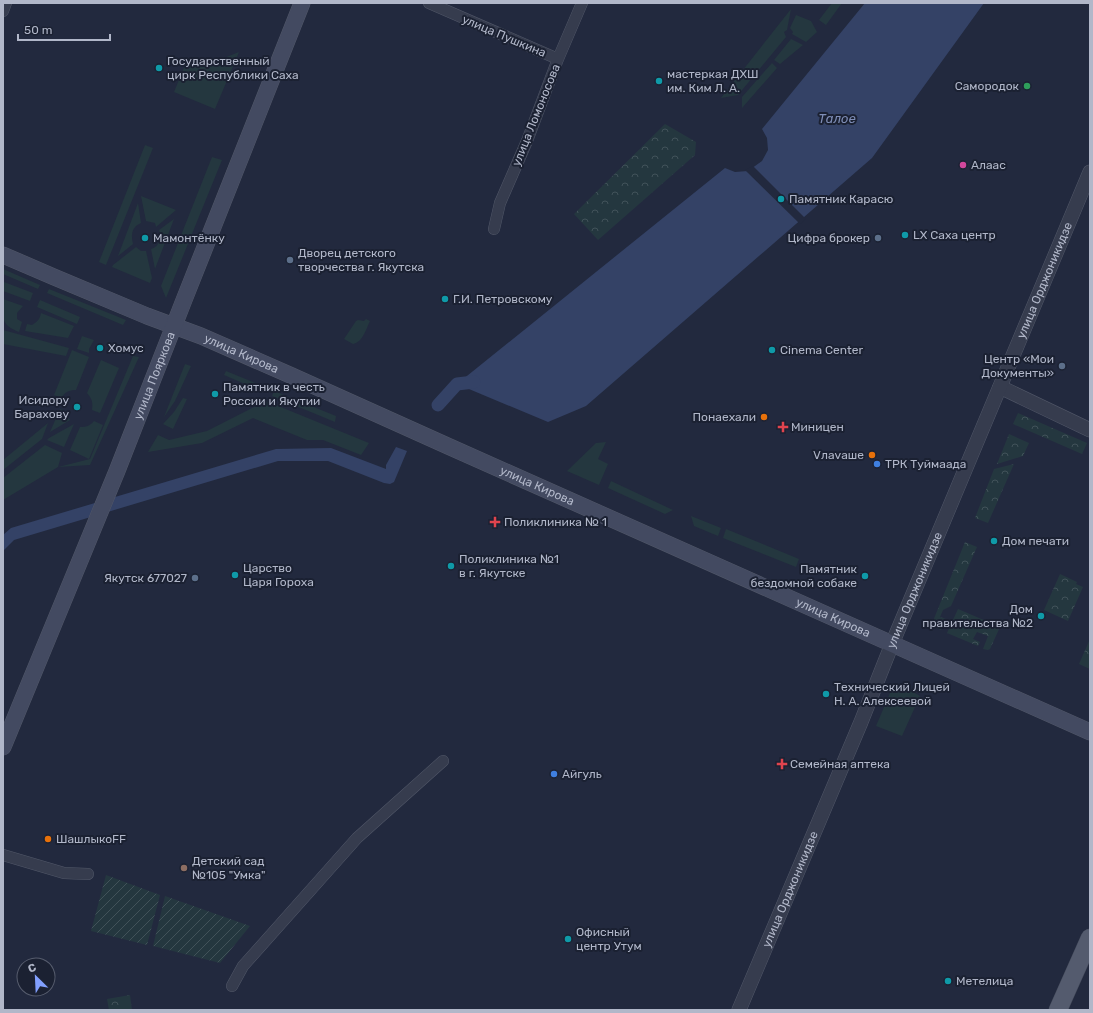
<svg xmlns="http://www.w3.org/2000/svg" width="1093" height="1013" font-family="Rubik,sans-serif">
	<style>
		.grass { fill: #24373f }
		.forest { fill: url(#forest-crowns) }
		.garden { fill: url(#garden-furrows) }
		.water { fill: #344266 }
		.pier { fill: #22293e }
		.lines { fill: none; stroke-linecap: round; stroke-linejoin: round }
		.canal { stroke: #344266; stroke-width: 13 }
		.minor-casing { stroke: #515768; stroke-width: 12 }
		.tertiary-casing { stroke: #515768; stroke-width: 15 }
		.secondary-casing { stroke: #515768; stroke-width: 17 }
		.primary-casing { stroke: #3f4556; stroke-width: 19 }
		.minor { stroke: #363c4e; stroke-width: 11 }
		.tertiary { stroke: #363c4e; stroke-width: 14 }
		.secondary { stroke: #434a61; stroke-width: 16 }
		.primary { stroke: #545b6e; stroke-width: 18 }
		.culture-dot { fill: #0f9aa8; stroke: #1b2132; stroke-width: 1.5 }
		.leisure-dot { fill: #2e9e5b; stroke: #1b2132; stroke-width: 1.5 }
		.hotel-dot { fill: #d1479c; stroke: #1b2132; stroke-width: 1.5 }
		.service-dot { fill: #5c6f8a; stroke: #1b2132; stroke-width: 1.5 }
		.food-dot { fill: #e8710a; stroke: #1b2132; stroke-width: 1.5 }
		.health-dot { fill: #e0444e; stroke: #1b2132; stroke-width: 1.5 }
		.shop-dot { fill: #3f7fe0; stroke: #1b2132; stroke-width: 1.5 }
		.education-dot { fill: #8d6e63; stroke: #1b2132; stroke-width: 1.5 }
		.labels { text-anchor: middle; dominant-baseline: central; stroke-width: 4; stroke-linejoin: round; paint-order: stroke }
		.street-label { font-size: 12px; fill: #b1b7c9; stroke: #1b2132 }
		.poi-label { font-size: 12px; fill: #b1b7c9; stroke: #1b2132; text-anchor: start }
		.water-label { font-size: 13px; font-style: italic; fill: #7f8eb7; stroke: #1b2132 }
	</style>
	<defs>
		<pattern id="forest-crowns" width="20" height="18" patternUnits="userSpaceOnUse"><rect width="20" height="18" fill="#24373f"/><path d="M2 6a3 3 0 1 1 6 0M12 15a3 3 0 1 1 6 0" fill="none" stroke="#415259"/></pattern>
		<pattern id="garden-furrows" width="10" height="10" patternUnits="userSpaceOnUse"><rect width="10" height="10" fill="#24373f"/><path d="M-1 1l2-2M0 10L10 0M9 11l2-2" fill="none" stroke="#415259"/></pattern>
	</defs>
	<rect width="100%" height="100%" fill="#22293e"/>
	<!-- grass -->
	<path class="grass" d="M832,3H842L826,25L819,20Z
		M791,9L787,30L784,32L786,37L738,95L721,98Z
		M796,15L811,21L817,32L806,42L792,34L793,32L790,28Z
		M791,39L803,45L780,64L774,60Z
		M239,52L215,109L174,92L188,58L209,64Z
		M772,63L777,68L742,108V97Z
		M145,145L153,148L106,265L99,262Z
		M212,157L222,160L166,298L161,286Z
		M141,196L176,210L156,227L155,223L146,221Z
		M138,203L141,223C131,227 131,236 133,244L118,256Z
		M174,219L155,269L151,249C159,247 162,238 159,230Z
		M136,247L141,251H146L152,278L150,283L112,267L113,265Z
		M3,269L40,285L38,289L3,274Z
		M4,282L33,293L30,301L3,291V285Z
		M49,289L126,320L123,325L47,293Z
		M3,299L23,306L17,313V319L22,322L19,332C0,325 3,317 3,299Z
		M40,300L80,317L77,324L37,307Z
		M41,313L74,326L68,338L25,331L27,324L32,325C37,322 40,319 41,313Z
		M366,319L370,321C366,329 363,342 353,344L344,339L356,321L358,320L364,321Z
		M3,330L69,348L66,356L3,344Z
		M82,336L94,340L89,349V353L77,349Z
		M72,350L89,357L76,390C69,390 65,392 61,398L54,395Z
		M133,356L139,357L90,465L58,467L3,500V478L45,445L62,453L58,467L90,459Z
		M101,360L119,368L100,413L92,410C93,402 92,399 87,393Z
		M185,364L191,366L175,401L164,417Z
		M226,371L268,388L266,393L224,375Z
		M274,391L336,416L335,422L272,396Z
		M183,398L187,399L173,429L163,424L174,412Z
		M266,401L369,443L361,455L323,440H307L253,418L202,443L148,452L158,435L169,440L207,431Z
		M60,409L67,411V416L70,420L50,432Z
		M94,421L103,425L89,459L70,450L80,427C86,427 90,426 94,421Z
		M48,423L42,439L3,470V460Z
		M74,424L64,447L47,440L49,438Z
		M606,442L598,459L608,464L599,485L567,471L596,443Z
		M611,481L673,510L665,514L608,488Z
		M691,516L721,528L718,536L694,526Z
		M726,529L799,559L796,567L723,538Z
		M902,686L920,696L902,736L876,726L890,693Z"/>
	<!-- forest -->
	<path class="forest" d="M665,124L696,142L695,155L598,240L574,214Z
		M1018,413L1087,443L1082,454L1013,424Z
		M1009,434L1029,443L1023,456L997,464Z
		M1014,464L988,523L975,518L994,469Z
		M965,542L977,547L951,606L943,610L940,617L946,619L941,630L931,626Z
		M1060,574L1077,582L1076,584L1083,587L1068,621L1044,610Z
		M958,609L1000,627L990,649L988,650L983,649L988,636L977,632L973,639L980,642L978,646L947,633Z
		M1090,639V669L1079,664Z
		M130,995L132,1010H109L107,999Z"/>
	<!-- garden -->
	<path class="garden" d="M106,875L160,895L147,945L91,931Z
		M165,896L250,926L220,963L153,946Z"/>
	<!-- water -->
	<path class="water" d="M865,3H984L872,158L586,406L548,422L457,384L725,168L735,172L748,171L762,161L768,150L767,138L762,129Z
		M396,447L407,451L394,482L390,484L384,483L328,461H278L14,540L3,551V535L11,528L276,449L331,448L386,469V465Z"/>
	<!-- pier -->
	<path class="pier" d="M753,166L806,219L800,224L745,170Z"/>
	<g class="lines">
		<!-- canal -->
		<path class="canal" d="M438,405L457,384L474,382"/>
		<defs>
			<path id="minor" d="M429,3L558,59
				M3,11L6,3
				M494,229L500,203L527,141L558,59L582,3
				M3,855L64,873L88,874
				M232,986L243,966L357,838L443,761"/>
			<g id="tertiary">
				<path d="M1000,387L1090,430"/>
				<path id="s1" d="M739,1010L861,722L892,644L1090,172"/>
			</g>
			<g id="secondary">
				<path id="s2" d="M3,255L54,277L147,316L201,336L290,375L450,447L1090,732"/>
				<path id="s3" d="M3,747L117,471L184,300L302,3"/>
			</g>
			<path id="primary" d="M1058,1010L1090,938"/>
		</defs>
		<!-- minor casing -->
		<use href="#minor" class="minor-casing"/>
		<!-- tertiary casing -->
		<use href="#tertiary" class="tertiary-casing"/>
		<!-- secondary casing -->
		<use href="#secondary" class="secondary-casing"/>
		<!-- primary casing -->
		<use href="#primary" class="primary-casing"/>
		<!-- minor -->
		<use href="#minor" class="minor"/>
		<!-- tertiary -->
		<use href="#tertiary" class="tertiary"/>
		<!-- secondary -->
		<use href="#secondary" class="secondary"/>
		<!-- primary -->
		<use href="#primary" class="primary"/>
	</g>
	<!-- markers -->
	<g class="culture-dot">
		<circle cx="159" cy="68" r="4"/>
		<circle cx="659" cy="81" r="4"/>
		<circle cx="781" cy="199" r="4"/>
		<circle cx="905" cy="235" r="4"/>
		<circle cx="145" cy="238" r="4"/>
		<circle cx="445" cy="299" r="4"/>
		<circle cx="100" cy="348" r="4"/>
		<circle cx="772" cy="350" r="4"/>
		<circle cx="215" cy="394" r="4"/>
		<circle cx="77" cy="407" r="4"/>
		<circle cx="994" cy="541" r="4"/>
		<circle cx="451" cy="566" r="4"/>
		<circle cx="235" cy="575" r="4"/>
		<circle cx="865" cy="576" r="4"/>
		<circle cx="1041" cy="616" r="4"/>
		<circle cx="826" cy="694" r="4"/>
		<circle cx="568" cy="939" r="4"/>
		<circle cx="948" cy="981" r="4"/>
	</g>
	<circle class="leisure-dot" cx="1027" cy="86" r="4"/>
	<circle class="hotel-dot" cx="963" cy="165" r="4"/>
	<g class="service-dot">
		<circle cx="878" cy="238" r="4"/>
		<circle cx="290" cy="260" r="4"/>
		<circle cx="1062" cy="366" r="4"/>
		<circle cx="195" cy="578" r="4"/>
	</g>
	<g class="food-dot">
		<circle cx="764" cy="417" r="4"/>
		<circle cx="872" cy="455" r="4"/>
		<circle cx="48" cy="839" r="4"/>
	</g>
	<g class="health-dot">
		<path d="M781 421h4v4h4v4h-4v4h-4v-4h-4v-4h4z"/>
		<path d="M493 516h4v4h4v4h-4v4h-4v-4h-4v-4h4z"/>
		<path d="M780 758h4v4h4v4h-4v4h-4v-4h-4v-4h4z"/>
	</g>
	<g class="shop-dot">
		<circle cx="877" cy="464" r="4"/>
		<circle cx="554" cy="774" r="4"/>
	</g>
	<circle class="education-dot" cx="184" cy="868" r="4"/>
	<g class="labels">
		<!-- street labels -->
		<g class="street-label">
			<text transform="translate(504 36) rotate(23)">улица Пушкина</text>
			<text transform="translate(536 115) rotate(-68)">улица Ломоносова</text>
			<text stroke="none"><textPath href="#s1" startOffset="791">улица Орджоникидзе</textPath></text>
			<text stroke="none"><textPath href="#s2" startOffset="258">улица Кирова</textPath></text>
			<text stroke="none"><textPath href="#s3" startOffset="401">улица Пояркова</textPath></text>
			<text stroke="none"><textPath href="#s2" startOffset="582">улица Кирова</textPath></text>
			<text stroke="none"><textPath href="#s1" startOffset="455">улица Орджоникидзе</textPath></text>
			<text stroke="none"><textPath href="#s2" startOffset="906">улица Кирова</textPath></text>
			<text stroke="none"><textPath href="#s1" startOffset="131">улица Орджоникидзе</textPath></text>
		</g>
		<!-- poi labels -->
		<g class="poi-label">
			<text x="167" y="61">Государственный<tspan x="167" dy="14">цирк Республики Саха</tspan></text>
			<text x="667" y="74">мастеркая ДХШ<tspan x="667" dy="14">им. Ким Л. А.</tspan></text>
			<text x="1019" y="86" text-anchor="end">Самородок</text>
			<text x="971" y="165">Алаас</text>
			<text x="789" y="199">Памятник Карасю</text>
			<text x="913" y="235">LX Саха центр</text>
			<text x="153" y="238">Мамонтёнку</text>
			<text x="870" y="238" text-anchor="end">Цифра брокер</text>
			<text x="298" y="253">Дворец детского<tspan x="298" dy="14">творчества г. Якутска</tspan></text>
			<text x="453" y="299">Г.И. Петровскому</text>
			<text x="108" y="348">Хомус</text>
			<text x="780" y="350">Cinema Center</text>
			<text x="1054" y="359" text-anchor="end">Центр «Мои<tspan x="1054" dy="14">Документы»</tspan></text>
			<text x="223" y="387">Памятник в честь<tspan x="223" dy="14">России и Якутии</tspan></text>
			<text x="69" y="400" text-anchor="end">Исидору<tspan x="69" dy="14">Барахову</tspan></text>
			<text x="756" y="417" text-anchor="end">Понаехали</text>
			<text x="791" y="427">Миницен</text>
			<text x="864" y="455" text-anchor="end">Vлаvаше</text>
			<text x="885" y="464">ТРК Туймаада</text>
			<text x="504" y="522">Поликлиника № 1</text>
			<text x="1002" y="541">Дом печати</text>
			<text x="459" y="559">Поликлиника №1<tspan x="459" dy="14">в г. Якутске</tspan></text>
			<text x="243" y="568">Царство<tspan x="243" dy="14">Царя Гороха</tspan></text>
			<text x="857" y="569" text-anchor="end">Памятник<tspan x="857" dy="14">бездомной собаке</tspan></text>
			<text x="187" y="578" text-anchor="end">Якутск 677027</text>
			<text x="1033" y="609" text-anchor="end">Дом<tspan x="1033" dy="14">правительства №2</tspan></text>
			<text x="834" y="687">Технический Лицей<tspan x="834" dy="14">Н. А. Алексеевой</tspan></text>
			<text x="790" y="764">Семейная аптека</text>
			<text x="562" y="774">Айгуль</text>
			<text x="56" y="839">ШашлыкоFF</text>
			<text x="192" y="861">Детский сад<tspan x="192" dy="14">№105 "Умка"</tspan></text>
			<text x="576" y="932">Офисный<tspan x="576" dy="14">центр Утум</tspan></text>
			<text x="956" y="981">Метелица</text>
		</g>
		<!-- water labels -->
		<g class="water-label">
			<text x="837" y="118">Талое</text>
		</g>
	</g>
	<!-- border -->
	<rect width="1093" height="1013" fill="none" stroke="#b1b7c9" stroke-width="8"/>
	<!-- north arrow -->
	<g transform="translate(36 977) rotate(336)"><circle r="19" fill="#1b2132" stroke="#575d6e"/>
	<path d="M0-3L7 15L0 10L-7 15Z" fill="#819ffe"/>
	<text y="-6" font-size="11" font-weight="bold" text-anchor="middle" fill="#b1b7c9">С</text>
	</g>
	<!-- scale -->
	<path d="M18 34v6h92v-6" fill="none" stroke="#b1b7c9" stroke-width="2"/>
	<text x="24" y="34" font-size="12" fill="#b1b7c9" stroke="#1b2132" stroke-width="3" paint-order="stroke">50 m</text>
</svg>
